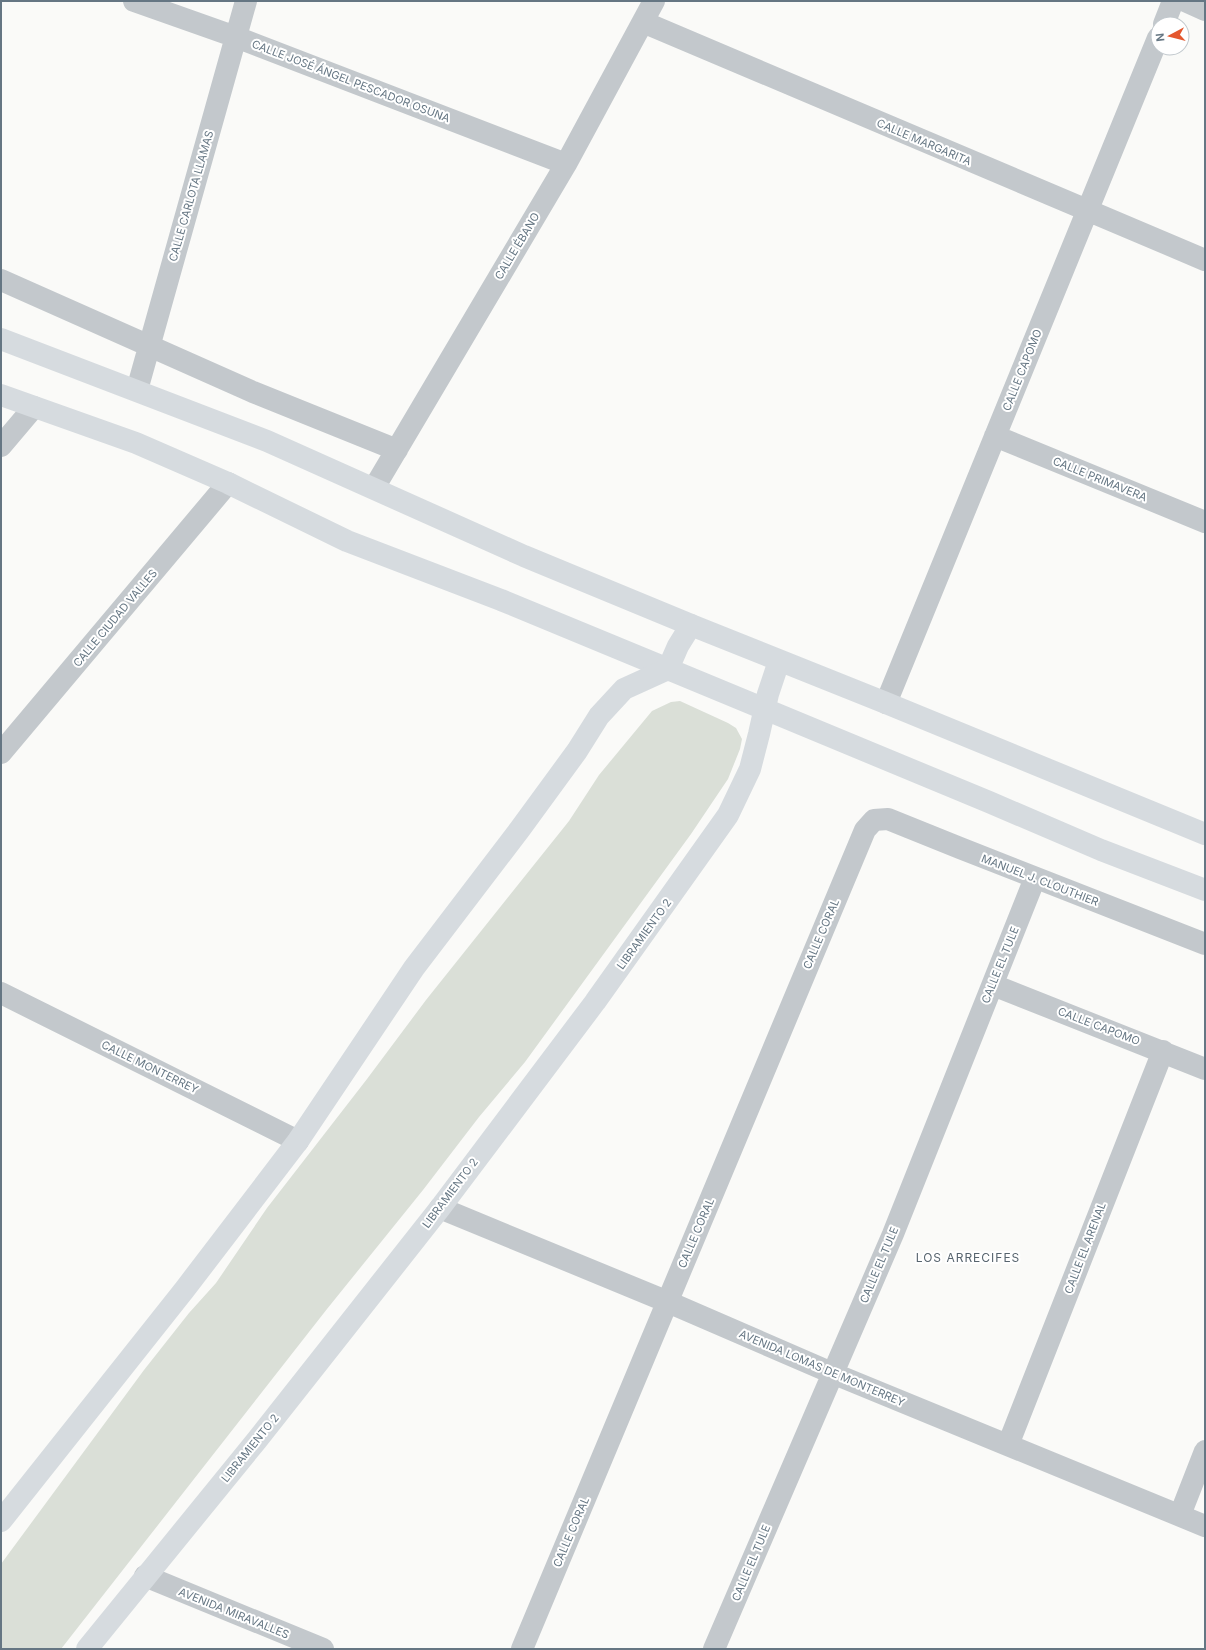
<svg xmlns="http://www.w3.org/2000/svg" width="1206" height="1650" font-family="Inter,sans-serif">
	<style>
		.green { fill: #dadfd7 }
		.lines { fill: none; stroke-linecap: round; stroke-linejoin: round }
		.minor { stroke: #c3c8cc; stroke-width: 22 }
		.secondary { stroke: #d6dbdf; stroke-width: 22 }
		.primary { stroke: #d6dbdf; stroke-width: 22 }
		.labels { text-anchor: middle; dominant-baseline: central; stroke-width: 4; stroke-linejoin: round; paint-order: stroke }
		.street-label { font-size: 11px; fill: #657683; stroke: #fff }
		.neighbourhood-label { font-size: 12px; letter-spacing: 1px; fill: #57646e; stroke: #fff }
	</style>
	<rect width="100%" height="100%" fill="#fafaf8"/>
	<!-- green -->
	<path class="green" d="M680,701L728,723L736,728L742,739L740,749L728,779L691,834L525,1062L479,1117L423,1190L327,1309L61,1649H1V1564L144,1370L189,1313L216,1283L267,1208L367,1079L426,1000L569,821L599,775L652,711L671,702Z"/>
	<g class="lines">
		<!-- minor -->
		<path class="minor" d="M134,1L236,37L566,164
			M1185,1L1205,10
			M643,22L1205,260
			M1164,24L1173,1
			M1,280L253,392L397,450
			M137,390L246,1
			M995,436L1205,522
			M1,446L34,407
			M374,488L566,164L654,1
			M886,703L1158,38
			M1,753L228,483
			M993,985L1205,1069
			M1,993L298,1141
			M440,1208L668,1302L832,1373L1205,1526
			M1008,1445L1163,1051
			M1180,1515L1205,1451
			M145,1576L323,1649
			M522,1649L865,830L874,820L888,819L960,848L1205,944
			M714,1649L893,1234L1035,878"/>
		<!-- secondary -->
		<path class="secondary" d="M1,339L267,441L524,556L691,625
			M1,395L136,443L228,483L347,541L501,600L668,669"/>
		<!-- primary -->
		<path class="primary" d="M668,669L678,646L691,625L886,703L1205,834
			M668,669L989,802L1101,850L1205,890
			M1,1521L185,1289L298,1141L414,968L520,829L577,751L599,716L624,689L668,669
			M87,1649L257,1440L440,1208L595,1002L728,815L750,769L759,734L768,694L779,661"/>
	</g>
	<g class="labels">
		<!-- street labels -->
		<g class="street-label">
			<text transform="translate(351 81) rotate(21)">CALLE JOSÉ ÁNGEL PESCADOR OSUNA</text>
			<text transform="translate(924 142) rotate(23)">CALLE MARGARITA</text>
			<text transform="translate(191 196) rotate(-74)">CALLE CARLOTA LLAMAS</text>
			<text transform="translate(517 246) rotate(-59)">CALLE ÉBANO</text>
			<text transform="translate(1022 370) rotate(-68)">CALLE CAPOMO</text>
			<text transform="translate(1100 479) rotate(22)">CALLE PRIMAVERA</text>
			<text transform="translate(115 618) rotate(-50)">CALLE CIUDAD VALLES</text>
			<text transform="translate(1040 880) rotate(21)">MANUEL J. CLOUTHIER</text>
			<text transform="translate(644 934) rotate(-54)">LIBRAMIENTO 2</text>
			<text transform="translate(821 934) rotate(-67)">CALLE CORAL</text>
			<text transform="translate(1000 965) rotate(-68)">CALLE EL TULE</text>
			<text transform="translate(1099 1026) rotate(21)">CALLE CAPOMO</text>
			<text transform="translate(150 1067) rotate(26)">CALLE MONTERREY</text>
			<text transform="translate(450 1193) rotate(-53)">LIBRAMIENTO 2</text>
			<text transform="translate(696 1233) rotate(-67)">CALLE CORAL</text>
			<text transform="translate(1085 1248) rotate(-69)">CALLE EL ARENAL</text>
			<text transform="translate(879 1265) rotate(-67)">CALLE EL TULE</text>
			<text transform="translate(822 1368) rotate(23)">AVENIDA LOMAS DE MONTERREY</text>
			<text transform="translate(250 1448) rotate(-51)">LIBRAMIENTO 2</text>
			<text transform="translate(571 1532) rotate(-67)">CALLE CORAL</text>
			<text transform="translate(751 1563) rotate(-67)">CALLE EL TULE</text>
			<text transform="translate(234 1613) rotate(22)">AVENIDA MIRAVALLES</text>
		</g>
		<!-- neighbourhood labels -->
		<g class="neighbourhood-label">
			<text x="968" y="1257">LOS ARRECIFES</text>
		</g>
	</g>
	<!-- border -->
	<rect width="1206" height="1650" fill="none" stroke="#657683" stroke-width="4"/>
	<!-- north arrow -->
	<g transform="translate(1170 36) rotate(263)"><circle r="19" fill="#ffffff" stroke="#c1c8cd"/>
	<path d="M0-3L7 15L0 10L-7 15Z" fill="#e4572e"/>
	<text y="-6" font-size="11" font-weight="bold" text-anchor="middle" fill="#657683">N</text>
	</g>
</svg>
